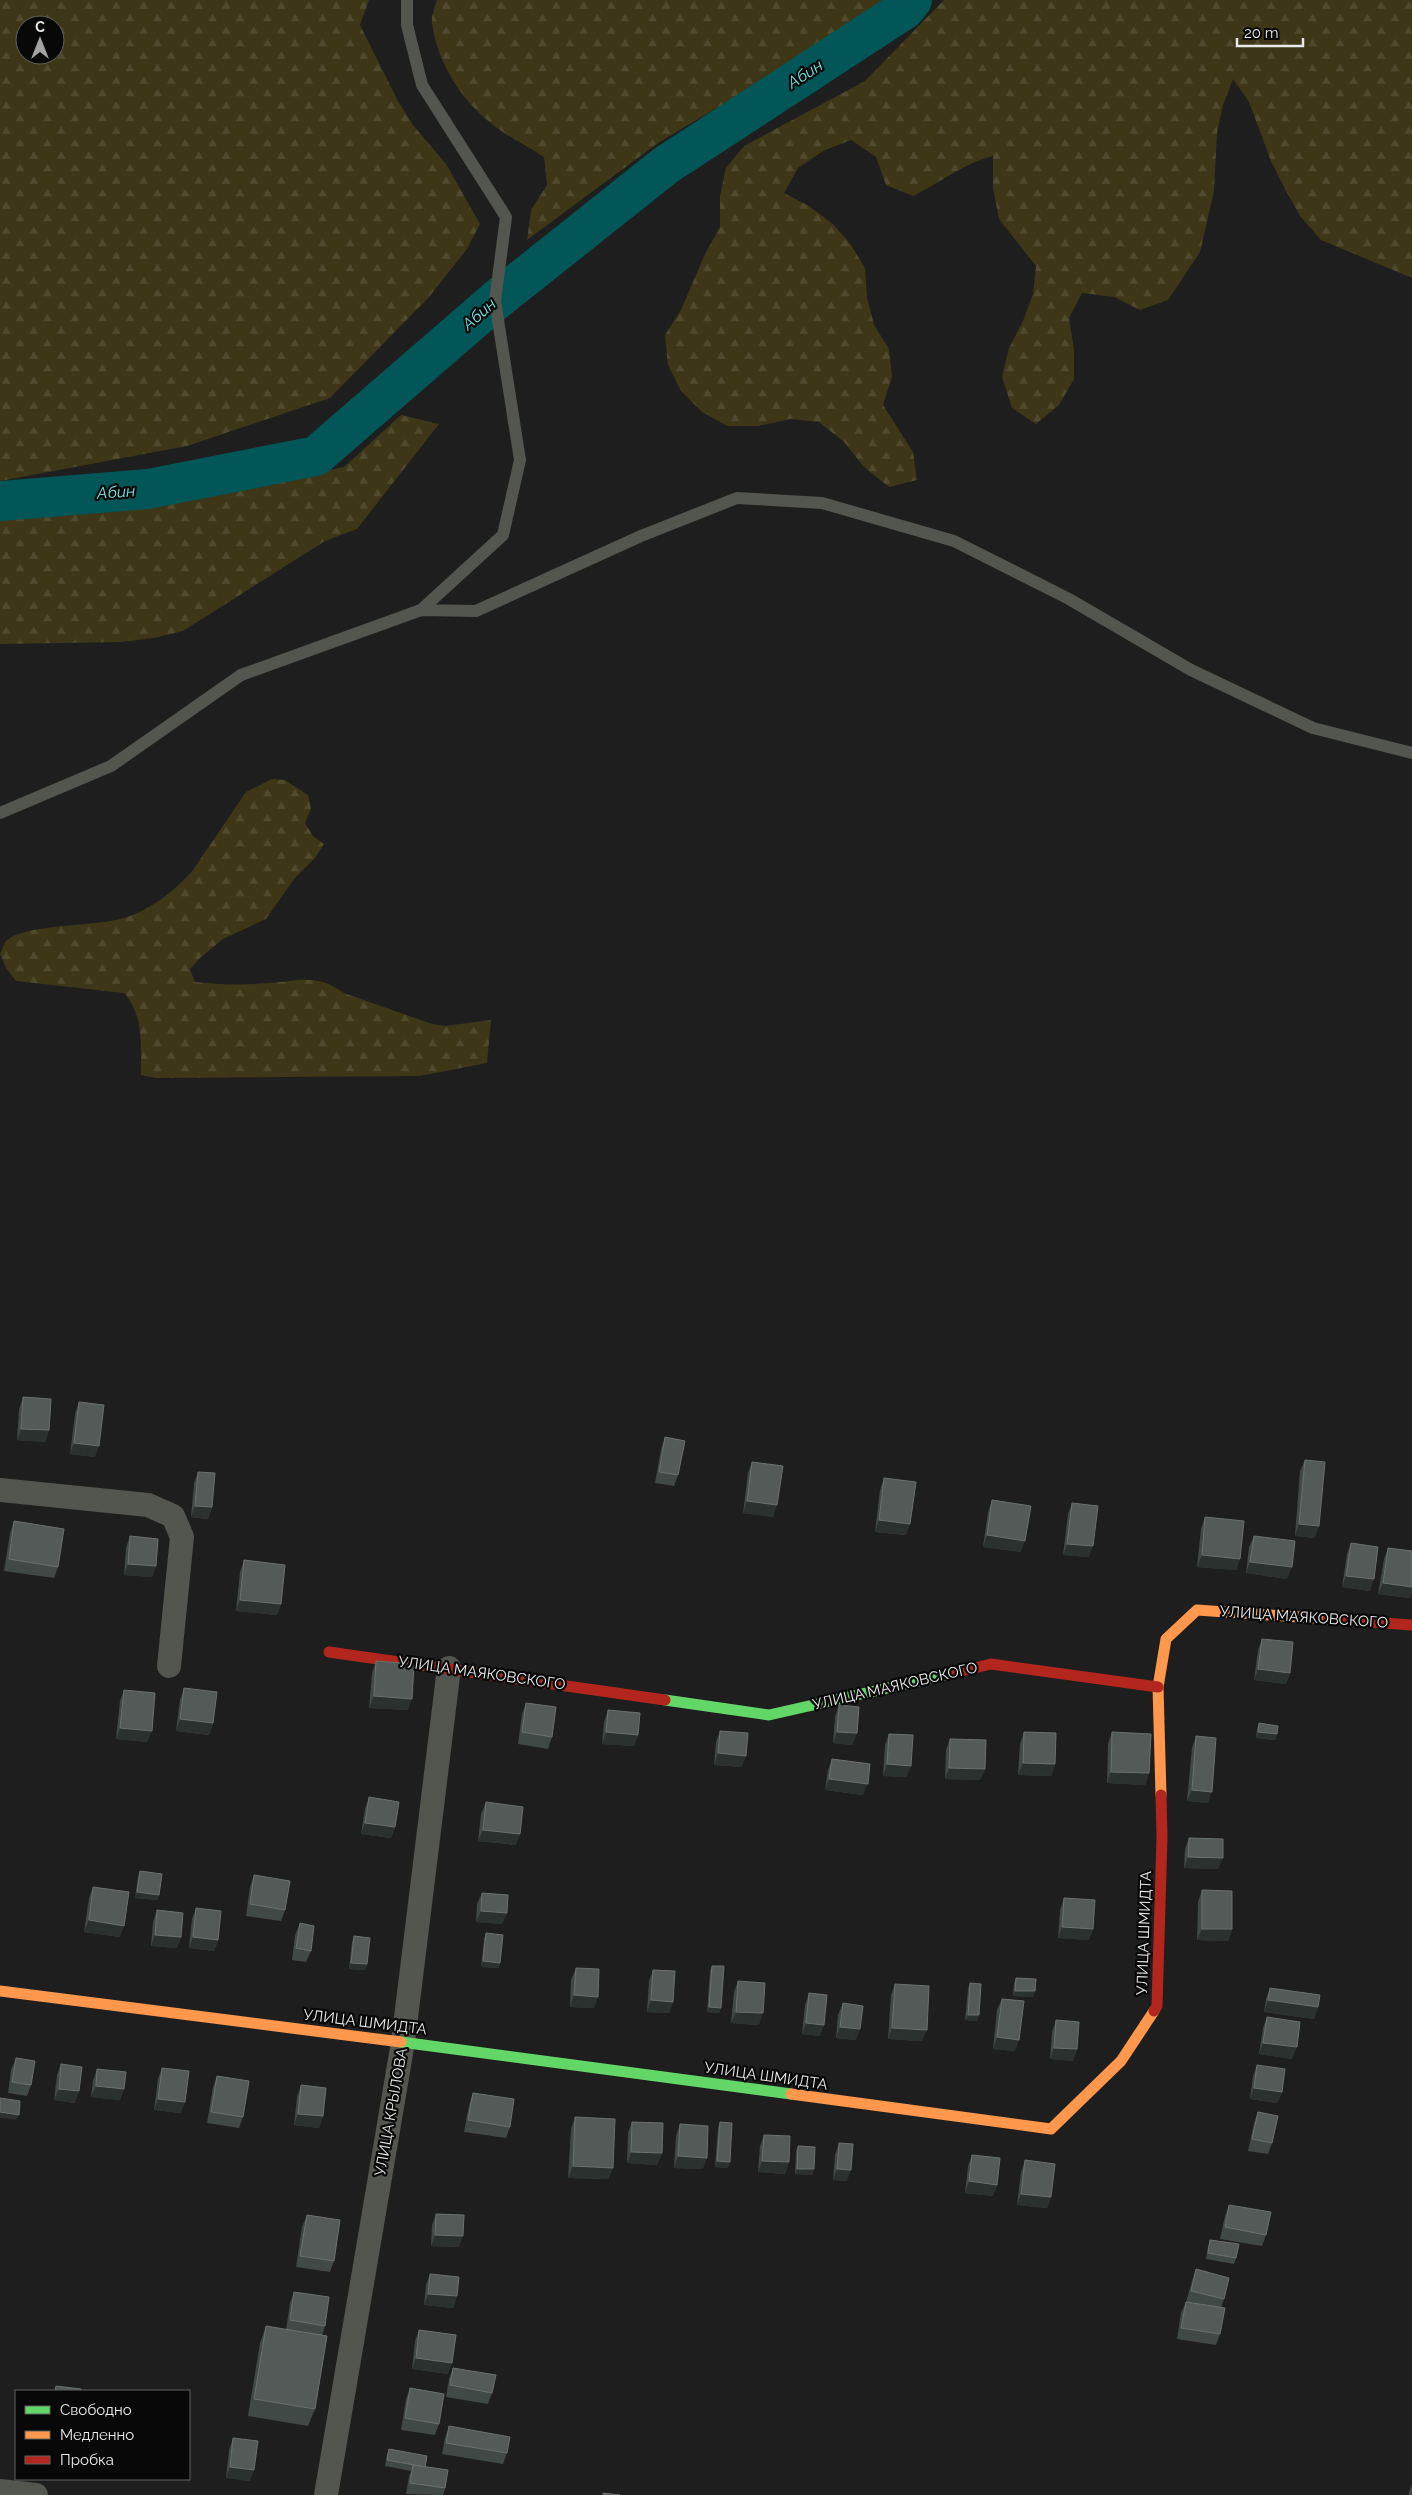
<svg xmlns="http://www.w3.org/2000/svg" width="1412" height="2495" font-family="Raleway,sans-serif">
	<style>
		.forest { fill: url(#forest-firs); fill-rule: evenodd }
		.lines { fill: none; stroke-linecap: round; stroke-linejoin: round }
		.river { stroke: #035657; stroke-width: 40 }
		.lane { stroke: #53554f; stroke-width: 12 }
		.street { stroke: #53554f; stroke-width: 24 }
		.fast { stroke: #63d668; stroke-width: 11 }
		.slow { stroke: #ff974d; stroke-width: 11 }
		.jam { stroke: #b3261e; stroke-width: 11 }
		.wall { fill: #414946 }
		.shaded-wall { fill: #2b312e }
		.building { fill: #535a58; stroke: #6a716e }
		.labels { text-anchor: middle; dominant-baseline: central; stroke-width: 4.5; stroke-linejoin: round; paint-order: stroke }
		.street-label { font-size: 15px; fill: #e9eae9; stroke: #070807 }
		.water-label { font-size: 16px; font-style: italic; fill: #75e6e7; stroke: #070807 }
	</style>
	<defs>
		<pattern id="forest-firs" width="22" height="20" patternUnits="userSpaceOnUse" patternTransform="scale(1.25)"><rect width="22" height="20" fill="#3d3617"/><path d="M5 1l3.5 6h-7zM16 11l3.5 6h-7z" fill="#504a2e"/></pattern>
	</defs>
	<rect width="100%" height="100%" fill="#1d1e1d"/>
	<!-- forest -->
	<path class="forest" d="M0,0H369L360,25L398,101L413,125L446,164L480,224L467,249L429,297L330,398L187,446L0,481ZM25,25H55V55H25Z
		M437,0H889L879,11L658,143L527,240L531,210L547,185L544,157C527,146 508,137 492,124C461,100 437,62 432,23C431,16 435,7 437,0Z
		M944,0H1412V278L1321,240L1300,216L1285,189L1271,161L1249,102L1233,79L1223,105L1217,133L1214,191L1200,252L1168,300L1140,310L1114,297L1082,293L1069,318L1074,349V379L1059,405L1036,424L1012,408L1002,377L1009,348L1023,321L1033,294L1036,266L999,219L993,188V156C964,163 940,183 913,196L886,185L876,157L851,140L823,151L798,168L784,193L809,206L833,224L851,245L865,268L867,297L874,325L889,349L892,377L883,405L913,452L917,480L889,487L864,467L844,442L819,422L790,419L758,426H727L702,412L681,391L668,365L665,335L681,310L705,254L720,227V196L726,168L744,146L865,81Z
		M401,415L439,424L357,529L325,541L183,631L154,638L122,642L0,644V520L153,508L344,467Z
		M272,779L285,780L308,795L311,809L305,823L313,836L324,844L315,858L294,879L266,919L223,939L200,958L190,969L195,982C219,985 246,985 270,983C301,980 317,974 344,993L432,1024L445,1026L491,1020L487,1063L420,1076L156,1078L141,1075C141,1047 144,1015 124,993L16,981L6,968L0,954C2,950 4,943 7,940C28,923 96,927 124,918C149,911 176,890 193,870L246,792Z"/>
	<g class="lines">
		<!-- river -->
		<path class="river" d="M0,501L148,489L316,456L495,301L666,165L905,9L912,0"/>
		<!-- lane -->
		<path class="lane" d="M421,610L476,611L641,536L737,498L822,503L954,541L1069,599L1191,670L1313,728L1412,753
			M0,813L111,766L241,675L421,610L503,535L520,460L495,301L506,217L422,85L407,25V0"/>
		<!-- street -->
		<path class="street" d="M0,1490L148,1505L173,1516L182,1537L169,1666
			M0,2491L36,2495
			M326,2495L403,2042L449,1668"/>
		<!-- fast -->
		<path class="fast" d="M665,1700L769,1715L945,1675
			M401,2042L791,2094"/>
		<!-- slow -->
		<path class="slow" d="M1161,1795L1158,1687L1166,1639L1197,1610L1328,1619
			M0,1991L401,2042
			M791,2094L1051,2129L1121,2061L1154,2011"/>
		<!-- jam -->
		<path class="jam" d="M1328,1619L1412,1625
			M329,1652L665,1700
			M945,1675L991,1664L1158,1687
			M1154,2011L1157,2006L1162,1837L1161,1795"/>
	</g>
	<!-- wall -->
	<path class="wall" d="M23,1397L49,1430L45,1442L17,1440L19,1409Z
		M79,1402L95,1457L70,1454L75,1414Z
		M665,1437L678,1475L674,1486L655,1483L661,1449Z
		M1305,1460L1315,1538L1295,1536L1300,1471Z
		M752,1462L773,1517L743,1513L748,1473Z
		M198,1472L212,1507L208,1519L191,1517L194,1483Z
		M884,1478L906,1535L875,1532L880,1490Z
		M992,1500L1021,1552L983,1547L988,1512Z
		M1072,1503L1089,1557L1063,1555L1068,1514Z
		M1205,1517L1240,1559L1236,1570L1197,1567L1201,1529Z
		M14,1521L58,1567L54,1578L4,1571L10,1533Z
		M130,1536L156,1566L152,1577L124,1575L126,1548Z
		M1254,1536L1287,1579L1246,1573L1249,1547Z
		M1351,1543L1370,1591L1342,1587L1347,1554Z
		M1388,1548L1412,1551V1592L1410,1598L1378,1594L1384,1559Z
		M244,1560L281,1604L277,1615L236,1611L240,1572Z
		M1262,1639L1290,1673L1286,1684L1254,1680L1258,1650Z
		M376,1661L408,1710L369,1708L372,1673Z
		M184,1688L213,1723L209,1735L176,1731L180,1700Z
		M124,1690L147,1742L116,1739L120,1701Z
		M526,1703L552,1737L548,1749L518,1744L522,1714Z
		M839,1705L857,1733L852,1745L833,1743L835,1717Z
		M608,1710L638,1735L634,1746L602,1744L604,1722Z
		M1259,1723L1277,1734L1275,1740L1256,1738L1257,1729Z
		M720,1731L742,1767L714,1765L716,1742Z
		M1024,1732L1055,1764L1051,1776L1018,1775L1020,1744Z
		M1112,1732L1149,1773L1145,1785L1107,1783L1108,1744Z
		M889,1734L907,1777L883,1776L885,1745Z
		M1196,1736L1208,1803L1187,1801L1192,1748Z
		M950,1739L985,1769L980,1780L945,1779L946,1750Z
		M832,1759L863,1795L825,1790L828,1770Z
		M369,1797L395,1827L391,1838L361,1834L365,1809Z
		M486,1802L516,1845L478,1841L481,1814Z
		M1189,1838L1218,1869L1184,1868L1185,1849Z
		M140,1871L159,1895L157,1900L135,1898L138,1877Z
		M254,1875L285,1910L281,1921L246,1916L250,1887Z
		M93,1887L120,1937L84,1932L89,1898Z
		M1202,1890L1232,1929L1228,1941L1197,1940L1198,1902Z
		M482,1893L507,1913L502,1924L476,1922L477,1904Z
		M1064,1898L1093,1929L1089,1940L1058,1938L1060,1910Z
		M196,1908L218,1940L214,1951L189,1948L192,1919Z
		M157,1910L181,1937L177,1948L151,1946L153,1922Z
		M300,1923L311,1951L306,1962L292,1960L295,1935Z
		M486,1933L500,1963L498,1968L481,1967L484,1939Z
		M354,1936L367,1964L365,1970L349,1969L352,1942Z
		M712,1966L721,2008L719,2013L707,2012L710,1971Z
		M576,1968L594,2008L570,2007L571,1980Z
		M653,1970L673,2002L669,2013L647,2012L649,1981Z
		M1016,1978L1035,1991L1033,1997L1013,1996L1014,1983Z
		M738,1981L759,2025L731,2023L734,1992Z
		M970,1983L979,2015L977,2021L965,2020L968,1989Z
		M895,1984L922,2041L888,2039L891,1995Z
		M1270,1988L1318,2007L1314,2019L1264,2012L1266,1999Z
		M809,1993L820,2036L802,2034L805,2005Z
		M1002,1999L1015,2051L993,2049L997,2010Z
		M843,2003L856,2040L836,2038L838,2015Z
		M1267,2017L1292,2059L1259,2054L1263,2028Z
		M1056,2020L1077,2049L1073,2061L1050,2059L1052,2032Z
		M16,2058L31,2085L27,2096L8,2093L11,2070Z
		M61,2064L75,2103L54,2100L57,2075Z
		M1257,2065L1282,2092L1277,2103L1250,2099L1253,2076Z
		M162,2068L181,2113L154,2110L158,2079Z
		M97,2069L124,2089L120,2100L91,2097L93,2081Z
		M217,2076L243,2117L239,2128L207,2123L213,2087Z
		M301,2085L323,2116L319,2128L294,2125L297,2097Z
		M473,2093L510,2127L506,2138L464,2132L469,2105Z
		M1258,2112L1272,2143L1268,2154L1248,2151L1254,2123Z
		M575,2117L613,2168L608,2179L568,2178L571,2129Z
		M632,2122L662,2153L657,2165L627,2163L628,2133Z
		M720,2122L728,2168L715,2167L718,2128Z
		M680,2124L703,2169L674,2168L676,2136Z
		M764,2135L789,2162L785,2174L758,2172L760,2146Z
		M839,2143L847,2181L833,2180L835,2155Z
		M798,2146L814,2169L812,2175L795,2174L796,2151Z
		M972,2155L997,2185L993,2196L965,2193L968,2166Z
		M1025,2160L1051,2197L1047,2208L1017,2205L1021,2172Z
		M1229,2205L1266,2235L1262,2246L1220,2239L1225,2216Z
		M436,2214L459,2247L431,2246L432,2225Z
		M307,2215L334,2261L330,2272L296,2267L302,2227Z
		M1210,2240L1236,2258L1234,2264L1206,2259L1208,2246Z
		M1196,2269L1224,2299L1221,2308L1220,2334L1216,2345L1177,2339L1181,2313L1186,2302L1192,2281Z
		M430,2274L457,2296L453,2308L424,2305L426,2285Z
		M294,2292L325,2326L322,2336L315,2409L308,2426L248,2416L260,2343L266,2326L286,2330L290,2303Z
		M419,2330L448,2374L412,2369L415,2341Z
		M453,2368L492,2393L488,2404L446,2397L449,2379Z
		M410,2388L439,2424L435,2435L401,2430L406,2399Z
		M449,2426L507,2453L503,2464L442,2454L445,2438Z
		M233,2438L250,2481L226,2478L229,2450Z
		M389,2449L425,2467L445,2488L443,2495L406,2494L409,2476L411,2471L385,2466L387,2454Z
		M1412,2484V2495H1409V2492Z"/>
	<!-- shaded-wall -->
	<path class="shaded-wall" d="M21,1429L49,1430L45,1442L17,1440Z
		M74,1443L99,1446L95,1457L70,1454Z
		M747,1501L777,1505L773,1517L743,1513Z
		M195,1506L212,1507L208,1519L191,1517Z
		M879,1520L910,1524L906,1535L875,1532Z
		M1299,1524L1319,1526L1315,1538L1295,1536Z
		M987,1535L1025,1541L1021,1552L983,1547Z
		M1067,1544L1093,1546L1089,1557L1063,1555Z
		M1202,1555L1240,1559L1236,1570L1197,1567Z
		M1250,1562L1292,1567L1287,1579L1246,1573Z
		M128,1564L156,1566L152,1577L124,1575Z
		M1346,1576L1374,1579L1370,1591L1342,1587Z
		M1383,1583L1412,1587V1592L1410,1598L1378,1594Z
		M240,1600L281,1604L277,1615L236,1611Z
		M1258,1669L1290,1673L1286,1684L1254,1680Z
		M374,1696L412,1699L408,1710L369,1708Z
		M180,1719L213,1723L209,1735L176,1731Z
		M120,1728L152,1731L147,1742L116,1739Z
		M606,1732L638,1735L634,1746L602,1744Z
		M837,1732L857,1733L852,1745L833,1743Z
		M1258,1732L1277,1734L1275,1740L1256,1738Z
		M718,1753L746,1756L742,1767L714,1765Z
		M1023,1763L1055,1764L1051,1776L1018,1775Z
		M887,1764L911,1766L907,1777L883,1776Z
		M949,1768L985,1769L980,1780L945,1779Z
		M1111,1772L1149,1773L1145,1785L1107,1783Z
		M829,1779L868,1784L863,1795L825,1790Z
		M1192,1790L1212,1792L1208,1803L1187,1801Z
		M365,1823L395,1827L391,1838L361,1834Z
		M483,1830L520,1834L516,1845L478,1841Z
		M1188,1857L1223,1858L1218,1869L1184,1868Z
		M137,1892L159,1895L157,1900L135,1898Z
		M481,1911L507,1913L502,1924L476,1922Z
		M89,1920L124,1926L120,1937L84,1932Z
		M1062,1927L1093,1929L1089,1940L1058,1938Z
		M1202,1929H1232L1228,1941L1197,1940Z
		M155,1935L181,1937L177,1948L151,1946Z
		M193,1937L218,1940L214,1951L189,1948Z
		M483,1961L500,1963L498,1968L481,1967Z
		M351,1963L367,1964L365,1970L349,1969Z
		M1015,1991H1035L1033,1997L1013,1996Z
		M574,1995L598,1997L594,2008L570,2007Z
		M651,2000L673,2002L669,2013L647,2012Z
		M1268,2000L1318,2007L1314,2019L1264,2012Z
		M709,2007L721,2008L719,2013L707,2012Z
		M736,2012L763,2013L759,2025L731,2023Z
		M968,2015H979L977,2021L965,2020Z
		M806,2023L824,2025L820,2036L802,2034Z
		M840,2027L860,2029L856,2040L836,2038Z
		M892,2028L927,2030L922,2041L888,2039Z
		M997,2037L1019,2040L1015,2051L993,2049Z
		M1263,2043L1297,2047L1292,2059L1259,2054Z
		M1054,2048L1077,2049L1073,2061L1050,2059Z
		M96,2086L124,2089L120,2100L91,2097Z
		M1254,2088L1282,2092L1277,2103L1250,2099Z
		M59,2089L79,2091L75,2103L54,2100Z
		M158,2099L185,2102L181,2113L154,2110Z
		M0,2112L19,2115L16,2120L0,2118Z
		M298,2114L323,2116L319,2128L294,2125Z
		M631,2152L662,2153L657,2165L627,2163Z
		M678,2156L707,2158L703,2169L674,2168Z
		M717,2161L730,2162L728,2168L715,2167Z
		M762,2161L789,2162L785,2174L758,2172Z
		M573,2166L613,2168L608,2179L568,2178Z
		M797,2169H814L812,2175L795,2174Z
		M837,2169L851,2170L847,2181L833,2180Z
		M969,2181L997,2185L993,2196L965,2193Z
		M1021,2194L1051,2197L1047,2208L1017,2205Z
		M435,2235L463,2236L459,2247L431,2246Z
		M428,2294L457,2296L453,2308L424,2305Z
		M416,2358L452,2363L448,2374L412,2369Z
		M230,2467L254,2470L250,2481L226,2478Z"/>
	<!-- building -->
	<path class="building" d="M23,1397L51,1399L49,1430L21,1429Z
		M79,1402L104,1405L99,1446L74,1443Z
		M665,1437L685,1441L678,1475L659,1472Z
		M1305,1460L1325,1462L1319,1526L1299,1524Z
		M752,1462L783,1466L777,1505L747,1501Z
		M198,1472L215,1473L212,1507L195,1506Z
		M884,1478L916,1482L910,1524L879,1520Z
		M992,1500L1031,1506L1025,1541L987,1535Z
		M1072,1503L1098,1506L1093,1546L1067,1544Z
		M1205,1517L1244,1521L1240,1559L1202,1555Z
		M14,1521L64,1529L58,1567L9,1559Z
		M130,1536L158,1539L156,1566L128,1564Z
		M1254,1536L1295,1541L1292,1567L1250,1562Z
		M1351,1543L1378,1547L1374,1579L1346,1576Z
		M1388,1548L1412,1551V1587L1383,1583Z
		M244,1560L285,1565L281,1604L240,1600Z
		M1262,1639L1293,1642L1290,1673L1258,1669Z
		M376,1661L414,1664L412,1699L374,1696Z
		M184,1688L217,1692L213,1723L180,1719Z
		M124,1690L155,1693L152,1731L120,1728Z
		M526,1703L556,1707L552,1737L522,1732Z
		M839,1705L859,1707L857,1733L837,1732Z
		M608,1710L640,1713L638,1735L606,1732Z
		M1259,1723L1278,1726L1277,1734L1258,1732Z
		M720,1731L748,1733L746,1756L718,1753Z
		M1024,1732L1056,1733L1055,1764L1023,1763Z
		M1112,1732L1151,1734L1149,1773L1111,1772Z
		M889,1734L913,1735L911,1766L887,1764Z
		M1196,1736L1216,1738L1212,1792L1192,1790Z
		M950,1739L986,1740L985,1769L949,1768Z
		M832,1759L870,1764L868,1784L829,1779Z
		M369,1797L399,1802L395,1827L365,1823Z
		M486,1802L523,1807L520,1834L483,1830Z
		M1189,1838L1223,1839V1858L1188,1857Z
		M140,1871L162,1874L159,1895L137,1892Z
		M254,1875L290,1881L285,1910L250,1904Z
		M93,1887L129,1892L124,1926L89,1920Z
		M1202,1890L1232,1891V1929H1202Z
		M482,1893L508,1895L507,1913L481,1911Z
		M1064,1898L1095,1900L1093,1929L1062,1927Z
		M196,1908L221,1911L218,1940L193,1937Z
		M157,1910L183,1913L181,1937L155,1935Z
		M300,1923L314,1926L311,1951L296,1948Z
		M486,1933L503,1935L500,1963L483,1961Z
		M354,1936L370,1938L367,1964L351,1963Z
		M712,1966H724L721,2008L709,2007Z
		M576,1968L599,1969L598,1997L574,1995Z
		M653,1970L675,1971L673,2002L651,2000Z
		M1016,1978L1036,1979L1035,1991H1015Z
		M738,1981L765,1983L763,2013L736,2012Z
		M970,1983L981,1984L979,2015H968Z
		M895,1984L929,1986L927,2030L892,2028Z
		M1270,1988L1320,1995L1318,2007L1268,2000Z
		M809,1993L827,1995L824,2025L806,2023Z
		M1002,1999L1024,2001L1019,2040L997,2037Z
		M843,2003L863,2006L860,2029L840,2027Z
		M1267,2017L1300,2022L1297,2047L1263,2043Z
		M1056,2020L1079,2022L1077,2049L1054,2048Z
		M16,2058L35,2061L31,2085L12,2082Z
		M61,2064L82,2067L79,2091L59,2089Z
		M1257,2065L1285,2069L1282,2092L1254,2088Z
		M162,2068L189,2071L185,2102L158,2099Z
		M97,2069L126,2072L124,2089L96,2086Z
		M217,2076L249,2081L243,2117L211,2112Z
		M301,2085L326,2088L323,2116L298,2114Z
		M473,2093L514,2099L510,2127L468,2120Z
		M0,2098L20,2101L19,2115L0,2112Z
		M1258,2112L1278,2116L1272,2143L1252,2139Z
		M575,2117L615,2119L613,2168L573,2166Z
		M632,2122L663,2123L662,2153L631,2152Z
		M720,2122L732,2123L730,2162L717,2161Z
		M680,2124L708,2126L707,2158L678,2156Z
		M764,2135L790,2136L789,2162L762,2161Z
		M839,2143L853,2144L851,2170L837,2169Z
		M798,2146L815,2147L814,2169H797Z
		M972,2155L1000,2158L997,2185L969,2181Z
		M1025,2160L1055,2164L1051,2197L1021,2194Z
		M1229,2205L1271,2212L1266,2235L1225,2227Z
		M436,2214L464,2215L463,2236L435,2235Z
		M307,2215L340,2220L334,2261L300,2256Z
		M1210,2240L1239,2244L1236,2258L1208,2253Z
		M1196,2269L1229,2278L1224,2299L1191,2291Z
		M430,2274L459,2277L457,2296L428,2294Z
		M294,2292L329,2297L325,2326L290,2320Z
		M1186,2302L1225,2308L1220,2334L1181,2328Z
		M266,2326L327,2336L315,2409L254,2399Z
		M419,2330L456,2335L452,2363L416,2358Z
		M453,2368L496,2375L492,2393L450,2385Z
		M56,2386L81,2389V2391H55Z
		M410,2388L444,2394L439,2424L405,2418Z
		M449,2426L510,2437L507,2453L446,2443Z
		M233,2438L258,2441L254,2470L230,2467Z
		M389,2449L427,2456L425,2467L387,2460Z
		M413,2465L448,2470L445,2488L410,2483Z
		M603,2493L620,2495H603Z"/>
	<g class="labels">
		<!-- street labels -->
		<g class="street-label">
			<text transform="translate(1304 1617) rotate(4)">УЛИЦА МАЯКОВСКОГО</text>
			<text transform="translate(482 1673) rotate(8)">УЛИЦА МАЯКОВСКОГО</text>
			<text transform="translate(895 1686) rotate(-13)">УЛИЦА МАЯКОВСКОГО</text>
			<text transform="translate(1144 1933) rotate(-88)">УЛИЦА ШМИДТА</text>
			<text transform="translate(365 2022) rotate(7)">УЛИЦА ШМИДТА</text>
			<text transform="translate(766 2076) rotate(8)">УЛИЦА ШМИДТА</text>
			<text transform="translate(391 2112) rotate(-80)">УЛИЦА КРЫЛОВА</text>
		</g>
		<!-- water labels -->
		<g class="water-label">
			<text transform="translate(805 74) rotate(-33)">Абин</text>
			<text transform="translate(479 314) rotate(-41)">Абин</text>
			<text transform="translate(116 492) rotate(-4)">Абин</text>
		</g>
	</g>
	<!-- legend -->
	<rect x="15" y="2390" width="175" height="90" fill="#070807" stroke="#616261"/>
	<rect x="25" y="2406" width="25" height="8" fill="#63d668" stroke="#616261"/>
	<text x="60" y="2415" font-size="15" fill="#e9eae9">Свободно</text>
	<rect x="25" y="2431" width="25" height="8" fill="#ff974d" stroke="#616261"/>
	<text x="60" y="2440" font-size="15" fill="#e9eae9">Медленно</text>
	<rect x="25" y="2456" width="25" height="8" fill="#b3261e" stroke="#616261"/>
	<text x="60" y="2465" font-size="15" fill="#e9eae9">Пробка</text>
	<!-- north arrow -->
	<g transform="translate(40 40)"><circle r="24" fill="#070807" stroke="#616261"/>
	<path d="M0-4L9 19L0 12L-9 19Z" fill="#a2a3a2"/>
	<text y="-8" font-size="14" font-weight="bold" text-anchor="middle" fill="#e9eae9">С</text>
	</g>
	<!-- scale -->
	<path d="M1237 38v8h66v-8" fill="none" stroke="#e9eae9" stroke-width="2.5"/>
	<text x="1244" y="38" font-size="15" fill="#e9eae9" stroke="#070807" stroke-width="4" paint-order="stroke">20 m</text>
</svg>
